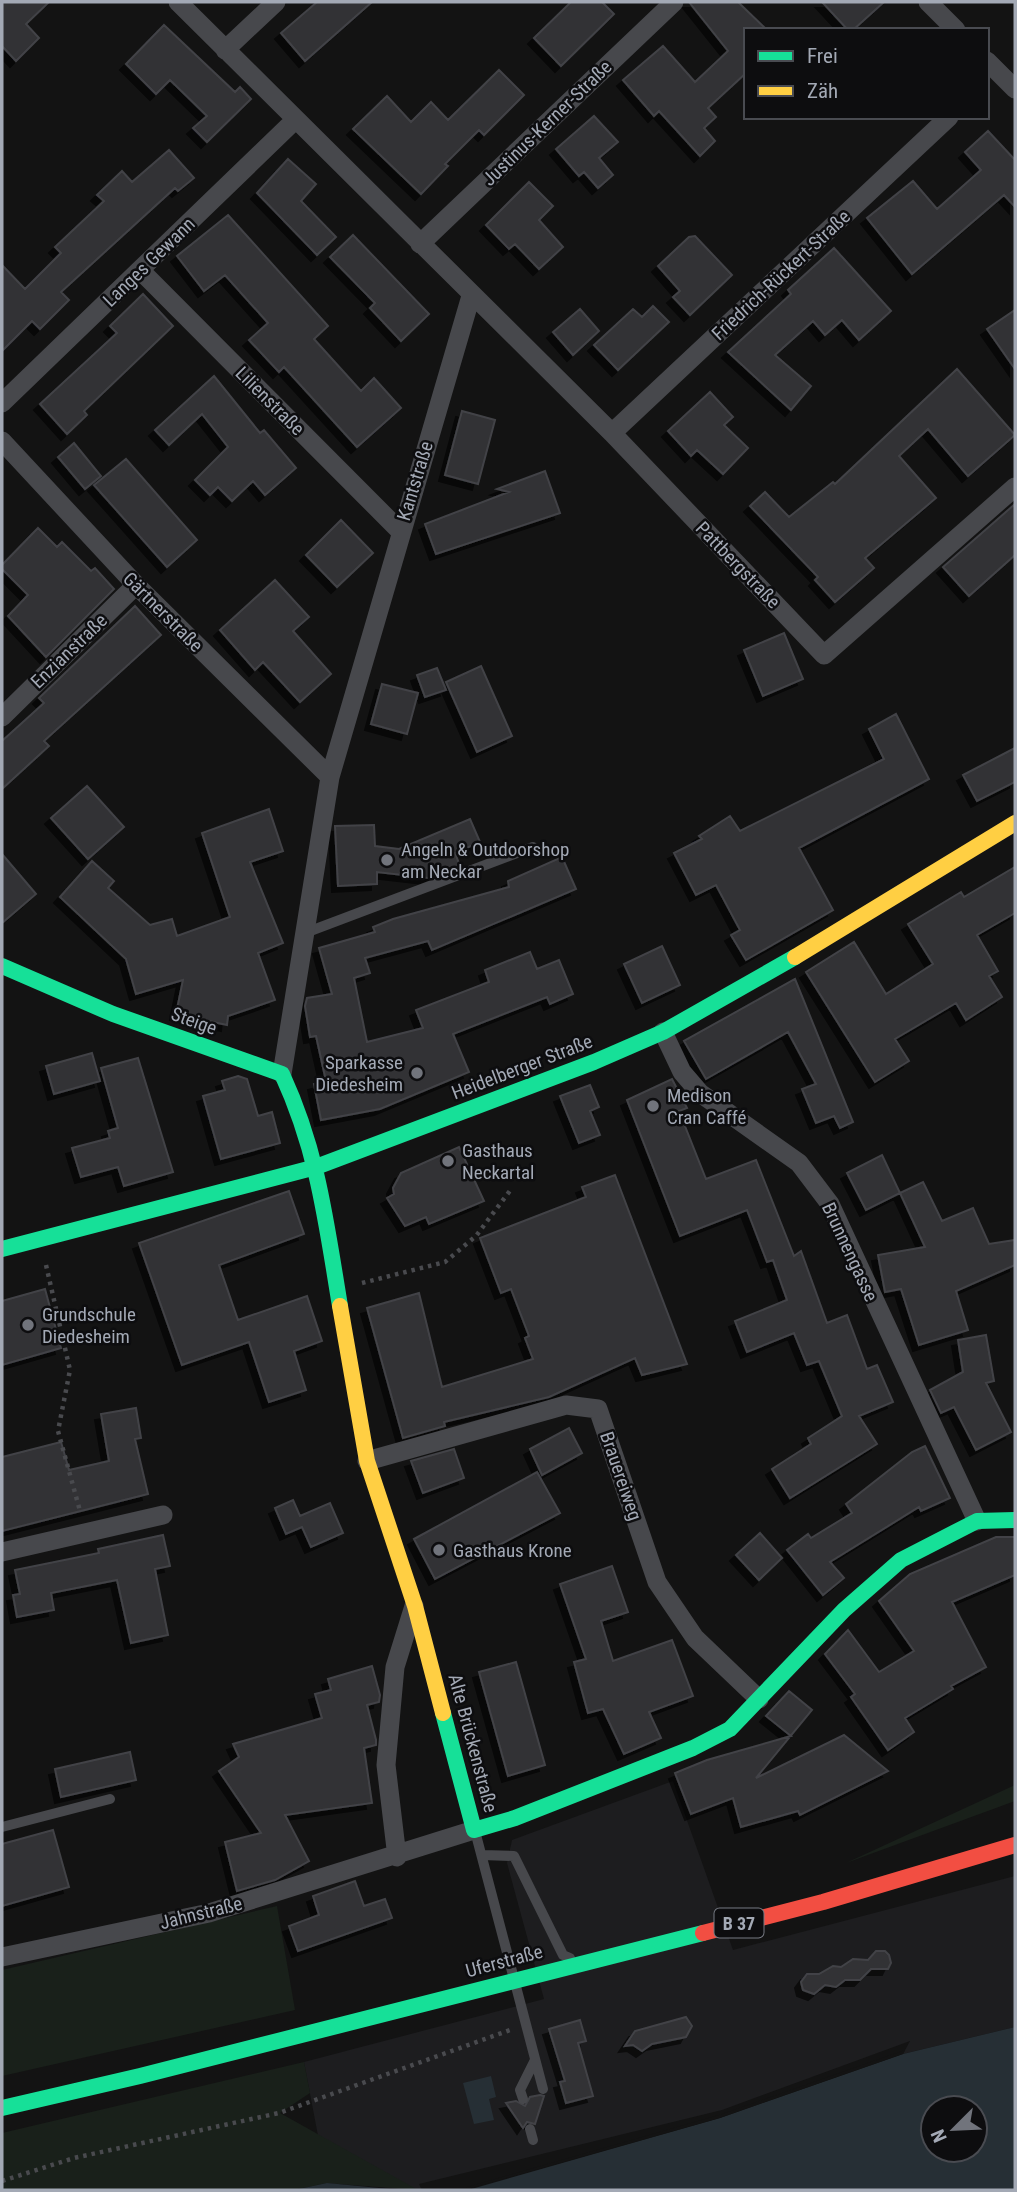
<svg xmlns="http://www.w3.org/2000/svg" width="1017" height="2192" font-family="'Roboto Condensed',sans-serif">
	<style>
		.built { fill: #1d1d1f }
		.green { fill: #19201a }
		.water { fill: #262f35; fill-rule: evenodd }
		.pier { fill: #131313 }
		.building { fill: #323234; stroke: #424347; stroke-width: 2; filter: url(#shadow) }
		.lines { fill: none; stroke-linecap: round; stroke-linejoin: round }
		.path { stroke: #494a4e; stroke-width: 4.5; stroke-dasharray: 3.5 5; stroke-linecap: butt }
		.lane { stroke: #47484c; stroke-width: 10 }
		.street { stroke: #47484c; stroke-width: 19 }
		.fast { stroke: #16e098; stroke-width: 16 }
		.slow { stroke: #ffcf43; stroke-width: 16 }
		.jam { stroke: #f24e42; stroke-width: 16 }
		.poi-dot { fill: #71747c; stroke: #0d0d0f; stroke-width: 2.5 }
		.labels { text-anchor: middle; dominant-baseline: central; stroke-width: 5; stroke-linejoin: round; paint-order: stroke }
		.shield { fill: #0d0d0f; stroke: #767a83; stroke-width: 2 }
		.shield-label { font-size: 18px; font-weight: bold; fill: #a3a9b5 }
		.street-label { font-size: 19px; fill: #a3a9b5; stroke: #0d0d0f }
		.poi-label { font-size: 19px; fill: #a3a9b5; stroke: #0d0d0f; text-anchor: start }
	</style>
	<defs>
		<filter id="shadow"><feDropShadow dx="-6" dy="6" stdDeviation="0" flood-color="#0009"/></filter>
	</defs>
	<rect width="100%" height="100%" fill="#131313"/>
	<!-- built -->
	<path class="built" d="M673,1781L733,1950L1015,1876V2027L903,2054L910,2041L722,2110L419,2184L422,2190L327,2183L304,2062L544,1999L507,1863L512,1840Z"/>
	<!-- green -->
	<path class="green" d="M1015,1785V1801L846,1863Z
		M277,1906L295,2010L2,2076V1970Z
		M304,2062L310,2093L280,2113L418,2190L327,2183L294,2190H2V2133Z"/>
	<!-- water -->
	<path class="water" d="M1015,2027V2190H468L720,2118L903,2054ZM933,2108H975V2150H933Z
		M491,2076L496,2097L489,2099L494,2120L474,2124L463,2083Z
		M327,2183L400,2190H294Z"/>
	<!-- pier -->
	<path class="pier" d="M905,2050L903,2054L720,2118L464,2190L467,2187L719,2115Z"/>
	<!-- building -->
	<path class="building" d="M2,2H49L26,24L39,38L16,61L2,46Z
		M317,2H372L305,61L281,33Z
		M571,2H602L614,14L561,66L534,38Z
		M689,2H738L767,30H746V73L708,108L716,117L704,128L715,141L700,156L659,111L654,116L623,80L663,46L695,82L728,51Z
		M822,2H884L853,30H848Z
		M164,25L235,92L240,87L251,99L207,142L193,128L207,116L170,80L156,94L126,64Z
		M499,70L524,95L484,135L479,130L445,164L448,166L421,194L353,129L387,96L411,122L431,102L448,120Z
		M594,116L618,142L599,158L613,175L598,188L584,172L579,176L556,149Z
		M988,131L1015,160V207L1004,195L912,274L867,218L913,181L937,209L981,170L965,152Z
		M169,150L194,178L178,191L175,188L61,292L69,300L40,329L32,321L2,351V265L25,289L61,253L55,247L104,201L97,195L122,171L132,182Z
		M288,159L316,184L301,201L336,237L317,255L257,193Z
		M529,182L553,206L539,220L563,247L539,269L515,244L509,249L486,225Z
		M228,215L328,326L314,339L361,391L374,378L401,408L357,447L284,367L279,372L249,340L268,323L225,275L204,291L177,256Z
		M353,235L429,314L401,341L370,308L375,303L330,257Z
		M695,236L732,275L690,315L673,297L680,291L658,266L689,237Z
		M834,248L891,311L859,340L842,320L825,335L813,321L775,355L811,386L791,410L728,352L791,294L788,290Z
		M143,294L173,326L84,411L87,415L67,434L40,404L117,333L110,326Z
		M653,306L669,322L618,370L594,345L633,309L642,317Z
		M580,309L599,331L573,355L553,332Z
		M1015,310V369L987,329Z
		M957,369L1015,435L968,476L928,429L899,456L936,498L865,558L874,568L835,602L815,580L818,577L750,506L765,492L789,517L833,482L835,484Z
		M214,376L260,433L264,430L296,468L265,495L253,481L232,501L218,487L210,495L195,480L228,447L202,414L169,445L155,430Z
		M710,392L733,417L724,425L748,448L723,474L697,450L691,456L668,431Z
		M462,411L495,420L478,484L445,475Z
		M74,443L101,476L85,489L58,457Z
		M126,459L197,540L167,567L94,485Z
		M545,471L560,513L436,554L425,524L509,492L497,489Z
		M1015,504V555L969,596L943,567Z
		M341,520L373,553L337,587L306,555Z
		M38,528L57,547L62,542L91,571L95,568L114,589L46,657L8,616L28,595L2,569V565Z
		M275,580L309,617L293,631L331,674L300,702L263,662L255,670L220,630Z
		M135,606L161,635L44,741L49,746L2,789V741L44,703L39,698Z
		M784,633L803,679L763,696L744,650Z
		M481,666L512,736L477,752L446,682Z
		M437,668L446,690L425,697L417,675Z
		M382,684L418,693L407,734L371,724Z
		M896,714L929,779L799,848L833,910L746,960L731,935L740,930L716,885L696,895L674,853L702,839L699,836L730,816L740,831L884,759L869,729Z
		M1015,748V782L977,801L963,775Z
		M87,786L124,827L88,859L51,818Z
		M269,809L283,851L250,862L283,943L258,953L275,1000L228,1016L227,1025L176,1014L183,980L136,994L126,959L60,897L92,861L114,881L108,888L150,925L172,919L177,936L230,917L202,833Z
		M470,819L480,842L455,853L460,866L429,878L377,872V884L338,886L335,826L374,825L375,846L399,849Z
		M2,854L36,894L2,923Z
		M562,857L576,889L432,950L428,941L365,958L370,973L354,978L367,1042L423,1028L416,1010L489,982L485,970L530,952L537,969L559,960L573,994L550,1004L547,997L453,1034L469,1072L380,1109L321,1120L314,1084L326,1081L316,1036L310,1037L305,1006L307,998L332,994L319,948L375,932L373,927L393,919L509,887L508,881Z
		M1015,867V913L977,935L998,971L989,976L1002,997L966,1020L956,1003L895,1039L909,1061L875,1082L806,972L854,942L886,994L933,964L908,924L961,892L964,897Z
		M662,946L680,985L642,1003L624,964Z
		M795,979L853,1122L840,1128L834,1116L816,1123L802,1089L816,1084L788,1032L706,1079L684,1041Z
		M92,1053L100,1081L54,1094L46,1066Z
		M138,1058L173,1172L124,1186L118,1167L81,1177L72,1148L110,1138L108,1131L118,1128L101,1068Z
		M238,1076L247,1079L258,1116L272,1112L280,1143L221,1159L203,1096L225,1090L222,1081Z
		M672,1079L687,1108L679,1111L706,1179L756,1160L794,1256L801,1251L827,1323L847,1315L867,1369L877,1365L893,1402L859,1416L877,1444L790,1498L772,1469L811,1444L808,1438L842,1416L819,1361L807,1365L794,1333L747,1352L735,1321L787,1300L773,1260L767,1262L747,1210L680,1236L627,1100Z
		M590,1085L599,1107L590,1111L600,1135L579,1143L560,1096Z
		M459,1147L484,1201L429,1224L426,1217L405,1226L387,1198L394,1194L393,1188L401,1173Z
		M882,1155L900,1193L866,1210L847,1173Z
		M615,1175L687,1364L642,1375L635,1358L549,1397L444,1422L445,1426L403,1438L367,1308L419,1293L442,1387L533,1359L525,1338L529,1336L511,1289L501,1293L480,1238L586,1197L582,1187Z
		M923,1182L942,1221L973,1208L989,1244L1015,1240V1265L956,1291L968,1330L919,1345L901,1289L885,1292L878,1255L925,1247L900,1193Z
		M289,1191L304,1234L219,1265L238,1320L307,1296L322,1341L294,1351L306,1390L269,1402L249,1342L182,1365L139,1243Z
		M45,1289L61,1348L2,1365V1301Z
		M986,1335L994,1381L986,1383L1011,1432L976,1450L954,1407L941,1413L930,1390L963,1372L958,1340Z
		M136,1408L141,1438L135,1439L148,1494L2,1531V1457L61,1442L69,1470L109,1461L101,1414Z
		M569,1428L582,1453L542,1475L530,1449Z
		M925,1446L950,1498L921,1511L919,1507L830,1562L844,1578L823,1595L787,1550L808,1534L811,1538L852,1513L846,1504L912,1452Z
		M454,1449L464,1478L423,1493L411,1461Z
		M537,1472L560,1513L435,1579L414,1539Z
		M293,1500L300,1516L330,1503L343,1533L311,1547L302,1527L286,1534L275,1508Z
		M760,1533L782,1558L759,1580L736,1555Z
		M163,1535L170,1566L155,1569L168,1635L131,1643L117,1580L51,1593L54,1610L17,1617L13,1595L20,1594L15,1570L99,1553L98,1549Z
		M996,1537H1015V1575L952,1602L986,1667L951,1686L953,1689L905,1718L914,1732L888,1750L851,1697L855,1694L825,1654L848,1630L879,1672L914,1651L879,1601L910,1574Z
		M612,1566L628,1612L601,1621L613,1661L672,1640L693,1696L649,1712L661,1738L624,1754L603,1709L588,1713L574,1662L586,1659L560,1584Z
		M516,1662L545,1765L508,1776L479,1672Z
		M372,1666L380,1695L379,1702L367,1705L376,1740V1745L364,1748L372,1803L285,1815L309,1861L275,1880L237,1891L225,1842L261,1833L219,1771L239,1757L233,1744L322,1718L315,1694L331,1690L328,1679Z
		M789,1691L812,1710L756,1778L844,1735L888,1771L800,1815L798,1811L741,1827L733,1798L691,1814L675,1773L707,1760L791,1736L766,1716Z
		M130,1752L136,1780L61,1797L55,1769Z
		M53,1830L69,1887L2,1906V1844Z
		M355,1881L364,1906L385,1899L392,1918L298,1951L289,1926L319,1915L313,1896Z
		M876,1951H885L889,1955L891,1963L888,1969H871L860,1980H845L836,1987L825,1985L814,1994L803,1990L801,1982L807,1974H819L833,1966L841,1967L853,1959L868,1960Z
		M686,2017L692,2026L686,2037L652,2044L642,2051L633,2045L625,2046L635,2031Z
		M580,2020L586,2041L578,2043L593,2096L566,2103L560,2082L565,2081L549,2029Z
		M540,2095L544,2096L535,2124L527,2122L523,2128L506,2103L516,2101L525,2106L530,2097Z"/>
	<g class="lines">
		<!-- path -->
		<path class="path" d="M46,1265L70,1370L58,1431L80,1511
			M362,1283L445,1262L476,1236L512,1188
			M2,2181L74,2158L279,2113L510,2030"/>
		<!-- lane -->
		<path class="lane" d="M305,933L533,847
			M2,1827L110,1799
			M475,1831L543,2089
			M482,1855L514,1856L563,1955L570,1958
			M523,2099L520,2090L535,2060
			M530,2129L533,2140"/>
		<!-- street -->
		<path class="street" d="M178,2L612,433L824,655L1015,487
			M928,2L956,30
			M225,50L276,2
			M987,61L1015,89
			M420,244L674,2
			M141,271L400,531
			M2,403L295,120
			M612,433L949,117
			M2,441L136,585L330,777
			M2,717L136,585
			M663,1032L682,1072L700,1093L799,1163L830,1204L977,1521
			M282,1074L330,777L471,296
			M367,1461L566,1405L598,1409L657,1582L695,1638L759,1699
			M2,1552L163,1515
			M397,1857L386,1765L395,1667L414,1606
			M2,1957L209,1913L474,1830"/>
		<!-- fast -->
		<path class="fast" d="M2,966L113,1014L282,1074C318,1152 326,1222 340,1306
			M2,1249L316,1167L594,1062L663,1032L795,957
			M443,1713L474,1830L515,1818L693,1748L730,1729L844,1610L901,1560L977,1521L1015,1520
			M2,2108L140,2076L703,1933"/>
		<!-- slow -->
		<path class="slow" d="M795,957L1015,823
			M340,1306L367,1461L415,1606L443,1713"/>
		<!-- jam -->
		<path class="jam" d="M703,1933L823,1902L1015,1845"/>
	</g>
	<!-- markers -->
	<g class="poi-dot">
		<circle cx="387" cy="860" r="7"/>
		<circle cx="417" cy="1073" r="7"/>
		<circle cx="653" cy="1106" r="7"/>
		<circle cx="448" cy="1161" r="7"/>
		<circle cx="28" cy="1325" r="7"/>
		<circle cx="439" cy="1550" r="7"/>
	</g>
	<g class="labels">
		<!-- shield labels -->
		<rect class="shield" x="714.5" y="1908.5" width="49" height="29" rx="5"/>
		<g class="shield-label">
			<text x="739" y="1923">B 37</text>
		</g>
		<!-- street labels -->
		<g class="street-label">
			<text transform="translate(547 123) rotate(-44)">Justinus-Kerner-Straße</text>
			<text transform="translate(149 262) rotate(-44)">Langes Gewann</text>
			<text transform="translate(781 275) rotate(-43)">Friedrich-Rückert-Straße</text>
			<text transform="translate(270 401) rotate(45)">Lilienstraße</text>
			<text transform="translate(415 481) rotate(-73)">Kantstraße</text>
			<text transform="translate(738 565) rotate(46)">Pattbergstraße</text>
			<text transform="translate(163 612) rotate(45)">Gärtnerstraße</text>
			<text transform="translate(69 651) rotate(-44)">Enzianstraße</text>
			<text transform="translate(194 1021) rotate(20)">Steige</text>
			<text transform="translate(522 1067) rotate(-21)">Heidelberger Straße</text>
			<text transform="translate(850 1252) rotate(65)">Brunnengasse</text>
			<text transform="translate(621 1476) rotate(71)">Brauereiweg</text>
			<text transform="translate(473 1743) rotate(75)">Alte Brückenstraße</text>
			<text transform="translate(201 1913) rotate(-14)">Jahnstraße</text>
			<text transform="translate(504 1961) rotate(-15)">Uferstraße</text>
		</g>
		<!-- poi labels -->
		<g class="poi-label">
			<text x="401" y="849">Angeln &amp; Outdoorshop<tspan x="401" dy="22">am Neckar</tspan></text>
			<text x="403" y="1062" text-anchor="end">Sparkasse<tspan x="403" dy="22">Diedesheim</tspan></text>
			<text x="667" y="1095">Medison<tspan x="667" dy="22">Cran Caffé</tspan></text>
			<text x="462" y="1150">Gasthaus<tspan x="462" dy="22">Neckartal</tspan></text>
			<text x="42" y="1314">Grundschule<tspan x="42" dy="22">Diedesheim</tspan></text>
			<text x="453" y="1550">Gasthaus Krone</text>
		</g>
	</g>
	<!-- border -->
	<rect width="1017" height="2192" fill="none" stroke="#a3a9b5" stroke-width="7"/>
	<!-- legend -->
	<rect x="744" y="28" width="245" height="91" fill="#0d0d0f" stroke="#494b51" stroke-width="2"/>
	<rect x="758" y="51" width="35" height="10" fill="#16e098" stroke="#494b51" stroke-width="2"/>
	<text x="807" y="63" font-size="21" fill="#a3a9b5">Frei</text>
	<rect x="758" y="86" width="35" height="10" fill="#ffcf43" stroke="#494b51" stroke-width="2"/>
	<text x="807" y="98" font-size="21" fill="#a3a9b5">Zäh</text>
	<!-- north arrow -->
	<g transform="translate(954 2129) rotate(246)"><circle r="33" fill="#0d0d0f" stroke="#494b51" stroke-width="2"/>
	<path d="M0-5L12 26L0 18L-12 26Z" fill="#71747c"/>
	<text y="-10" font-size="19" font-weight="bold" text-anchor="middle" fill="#a3a9b5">N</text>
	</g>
</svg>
